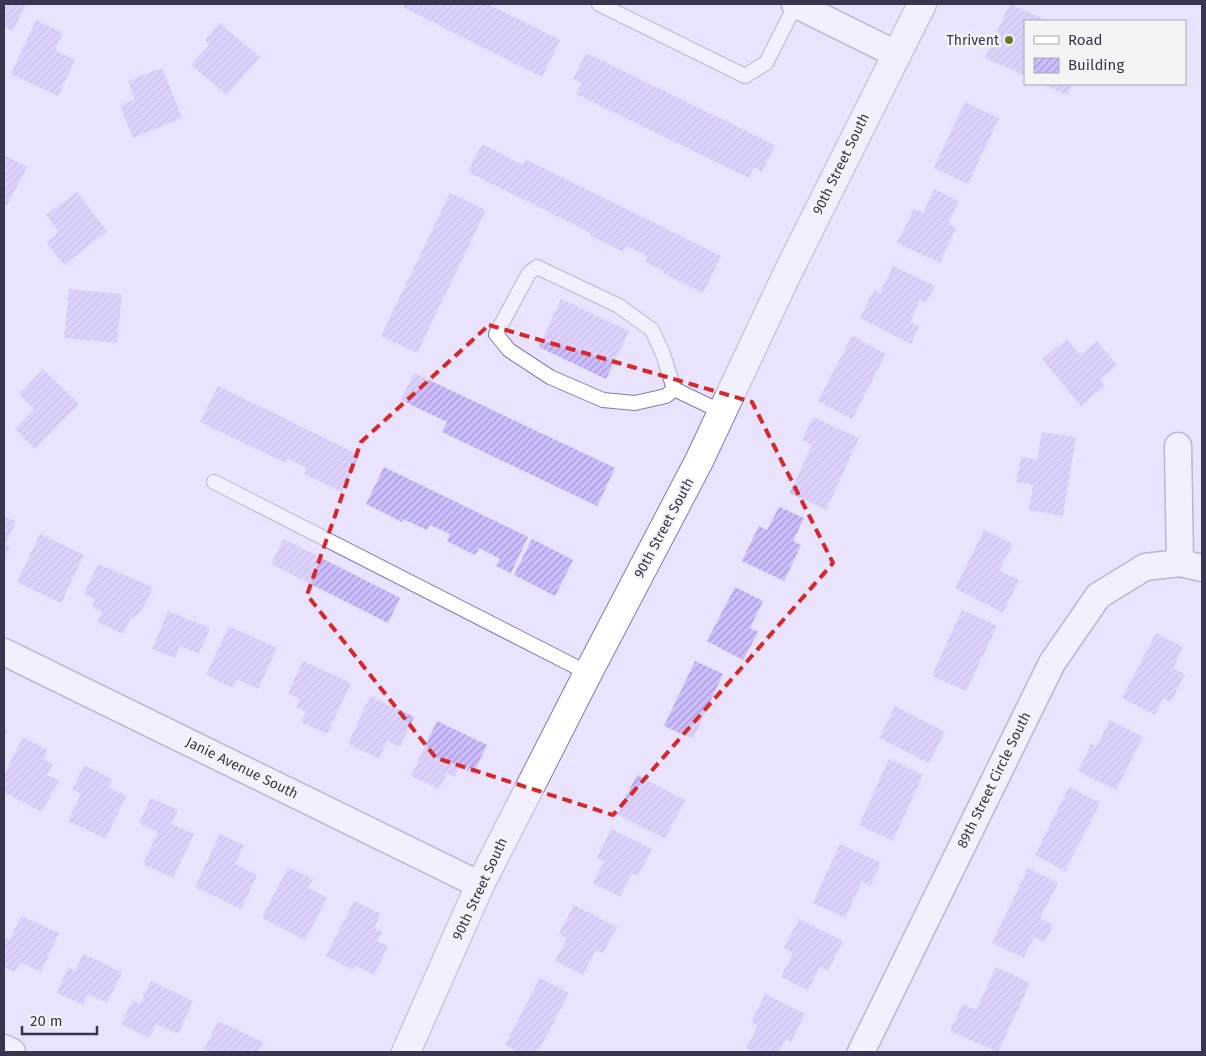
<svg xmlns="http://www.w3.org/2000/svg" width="1206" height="1056" font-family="'Fira Sans',sans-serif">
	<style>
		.building { fill: url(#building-hatch) }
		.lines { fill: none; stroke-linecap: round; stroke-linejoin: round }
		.lane-casing { stroke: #8778b2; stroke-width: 16 }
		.street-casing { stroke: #8778b2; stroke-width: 29 }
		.secondary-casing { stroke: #8778b2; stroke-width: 30 }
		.lane { stroke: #fff; stroke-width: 14 }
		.street { stroke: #fff; stroke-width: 26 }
		.secondary { stroke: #fff; stroke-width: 28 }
		.marked { fill: none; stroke: #d62828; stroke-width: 4; stroke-dasharray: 10 6; stroke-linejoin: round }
		.poi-dot { fill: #6e7721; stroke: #f4f4f4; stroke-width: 2 }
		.labels { text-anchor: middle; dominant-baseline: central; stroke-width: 5; stroke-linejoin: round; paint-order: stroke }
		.poi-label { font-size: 14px; fill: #3b344e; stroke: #f4f4f4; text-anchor: end }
		.street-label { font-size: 14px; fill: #3b344e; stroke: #f4f4f4 }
	</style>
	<defs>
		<pattern id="building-hatch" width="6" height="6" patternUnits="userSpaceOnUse" patternTransform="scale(1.25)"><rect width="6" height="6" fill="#cdbdfd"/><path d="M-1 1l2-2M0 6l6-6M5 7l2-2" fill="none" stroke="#a89acf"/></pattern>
	</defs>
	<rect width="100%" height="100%" fill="#e9e3fd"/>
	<!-- building -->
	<path class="building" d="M4,4H26L13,31L4,27Z
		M404,4H488L560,40L542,77L403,7Z
		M1010,4L1048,21H1025V76L985,58Z
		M36,20L63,33L55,50L75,60L58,96L11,74Z
		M219,23L260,57L227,95L191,65L210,44L205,40Z
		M586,53L775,145L762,172L754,167L749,178L576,94L582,83L573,79Z
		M162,68L182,118L133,138L120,105L135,99L128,81Z
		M1042,84H1073L1068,95Z
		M965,102L999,118L968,184L934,168Z
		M482,144L523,165L525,159L721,256L703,293L663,273L664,271L645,262L648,256L627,246L624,252L590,236L591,233L468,172Z
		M4,155L27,167L7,205L4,204Z
		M934,189L959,201L948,224L956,227L940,263L897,243L914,209L923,213Z
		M77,192L107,231L64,265L46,242L59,232L46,215Z
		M450,193L486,210L417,353L381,336Z
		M893,266L935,286L926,303L920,300L910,322L919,327L911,344L860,318L874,290L880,293Z
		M69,289L122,294L117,343L64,338Z
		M561,299L629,331L606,379L539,347Z
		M852,336L886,354L852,419L818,401Z
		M1067,339L1080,355L1097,341L1117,365L1100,379L1105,386L1081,406L1042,359Z
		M43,369L79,404L35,449L15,429L34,409L19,394Z
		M414,373L615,468L597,506L442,432L447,422L401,400Z
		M218,386L359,455L342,492L304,474L307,468L288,459L286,463L200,422Z
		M813,417L859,438L826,510L790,493L812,445L802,440Z
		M1042,432L1076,437L1063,516L1029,510L1033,485L1016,482L1021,457L1037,460Z
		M384,467L528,537L511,573L496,566L500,559L479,548L475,555L447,541L450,534L430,525L427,530L403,519L402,522L366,504Z
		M779,507L804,518L793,541L801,545L784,581L742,561L759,526L767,530Z
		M4,516L16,521L5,545L10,547L4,561Z
		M984,530L1013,544L999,570L1019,580L1003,613L955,588Z
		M40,534L84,555L61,603L17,582Z
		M284,539L400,598L388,623L271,564Z
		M532,539L573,560L555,596L514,575Z
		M98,564L153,587L145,605L139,613L130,619L123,634L97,622L102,612L92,607L95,599L84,594Z
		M735,587L763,601L750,628L758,632L743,660L707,641Z
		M962,610L997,626L966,691L932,676Z
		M168,611L210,628L199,654L180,646L175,658L152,649Z
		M229,626L277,648L258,689L237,679L233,688L206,675Z
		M1156,633L1183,647L1173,668L1185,674L1171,702L1163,698L1155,715L1122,698Z
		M303,661L351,683L327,734L301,722L306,712L296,707L299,699L288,693Z
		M695,661L723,674L693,739L664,726Z
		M370,696L414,717L400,747L387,741L379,759L348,744Z
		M895,706L945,732L929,763L879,738Z
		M1110,720L1143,737L1116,790L1078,771L1091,744L1097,746Z
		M437,721L487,745L473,774L459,768L454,777L447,773L439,789L411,776Z
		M4,728L8,730L4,740Z
		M23,737L47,750L43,759L53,764L47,775L59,780L42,812L4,792V775Z
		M889,759L923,775L893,841L859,825Z
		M84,765L112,779L108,787L126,796L106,839L68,821L81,794L72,790Z
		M637,775L685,800L665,839L617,814Z
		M1069,787L1100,803L1065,871L1035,855Z
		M151,798L178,810L171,824L194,834L173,878L143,864L158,832L139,823Z
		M611,829L652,849L638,876L632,873L620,897L593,883L604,862L597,858Z
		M220,834L244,845L235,864L257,875L241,909L195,887Z
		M840,844L881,863L870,886L862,882L845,918L813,903Z
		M288,867L313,879L308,888L327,898L305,940L262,918Z
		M1028,868L1058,883L1040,918L1053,925L1045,942L1034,937L1024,958L992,943Z
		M354,901L381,914L374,928L382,932L377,941L388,946L374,975L355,965L353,970L326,956Z
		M574,905L617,927L603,953L596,950L583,975L555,961L567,938L559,934Z
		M21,916L59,933L41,972L20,962L15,972L4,967V937L10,940Z
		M799,919L843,941L828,971L820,966L808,990L781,977L793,953L784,948Z
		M83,954L122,972L107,1003L88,994L83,1005L57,993L68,967L75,971Z
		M996,967L1030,983L998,1052L950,1031L963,1004L976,1010Z
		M540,978L569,993L538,1052H519L505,1045Z
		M151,981L193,1001L178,1034L156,1024L149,1038L121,1024L133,1000L140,1004Z
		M765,994L805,1014L791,1042L786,1039L779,1052H755L746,1048L758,1025L751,1022Z
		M218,1021L263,1042L258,1052H203Z"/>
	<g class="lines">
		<defs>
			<path id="lane" d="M599,4L745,76L766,63L796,4
				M537,267L619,306L652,330L663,354L674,389L666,396L635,403L603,400L550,377L509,350L496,334L529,273Z
				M674,389L722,412
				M214,482L588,673"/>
			<path id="street" d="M795,4L896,54
				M1178,446L1180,563
				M4,652L480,885
				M4,1048L12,1052
				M861,1052L1052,663L1098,596L1145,567L1180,563L1202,568"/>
			<path id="secondary" d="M406,1052L480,885L588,673L699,461L787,274L922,4"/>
		</defs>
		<!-- lane casing -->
		<use href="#lane" class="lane-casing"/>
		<!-- street casing -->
		<use href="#street" class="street-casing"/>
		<!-- secondary casing -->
		<use href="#secondary" class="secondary-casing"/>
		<!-- lane -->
		<use href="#lane" class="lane"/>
		<!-- street -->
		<use href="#street" class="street"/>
		<!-- secondary -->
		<use href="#secondary" class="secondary"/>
	</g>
	<!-- marked area -->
	<path d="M0 0H1206V1056H0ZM489,325L752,402L833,563L613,815L436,758L307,595L361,442Z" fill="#e9e3fd" fill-opacity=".55" fill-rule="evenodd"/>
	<path class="marked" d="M489,325L752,402L833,563L613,815L436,758L307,595L361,442Z"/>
	<!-- markers -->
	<circle class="poi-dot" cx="1009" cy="40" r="5"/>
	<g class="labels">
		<!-- poi labels -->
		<g class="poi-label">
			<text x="999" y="40">Thrivent</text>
		</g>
		<!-- street labels -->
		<g class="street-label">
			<text transform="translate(841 164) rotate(-64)">90th Street South</text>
			<text transform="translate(664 528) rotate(-62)">90th Street South</text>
			<text transform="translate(242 768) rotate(26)">Janie Avenue South</text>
			<text transform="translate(994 780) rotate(-64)">89th Street Circle South</text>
			<text transform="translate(480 889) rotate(-65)">90th Street South</text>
		</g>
	</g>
	<!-- border -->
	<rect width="1206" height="1056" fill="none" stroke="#3b344e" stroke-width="10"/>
	<!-- legend -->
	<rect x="1024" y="20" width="162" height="65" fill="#f4f4f4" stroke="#aaa7b2"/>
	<rect x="1034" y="36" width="25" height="8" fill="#ffffff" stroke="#aaa7b2"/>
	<text x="1068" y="45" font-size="15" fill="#3b344e">Road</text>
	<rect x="1034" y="58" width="25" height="15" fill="url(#building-hatch)" stroke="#aaa7b2"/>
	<text x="1068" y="70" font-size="15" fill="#3b344e">Building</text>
	<!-- scale -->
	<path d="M22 1026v8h75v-8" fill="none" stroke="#3b344e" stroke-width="2.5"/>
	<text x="30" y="1026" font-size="15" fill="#3b344e" stroke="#f4f4f4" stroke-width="4" paint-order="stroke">20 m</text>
</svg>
